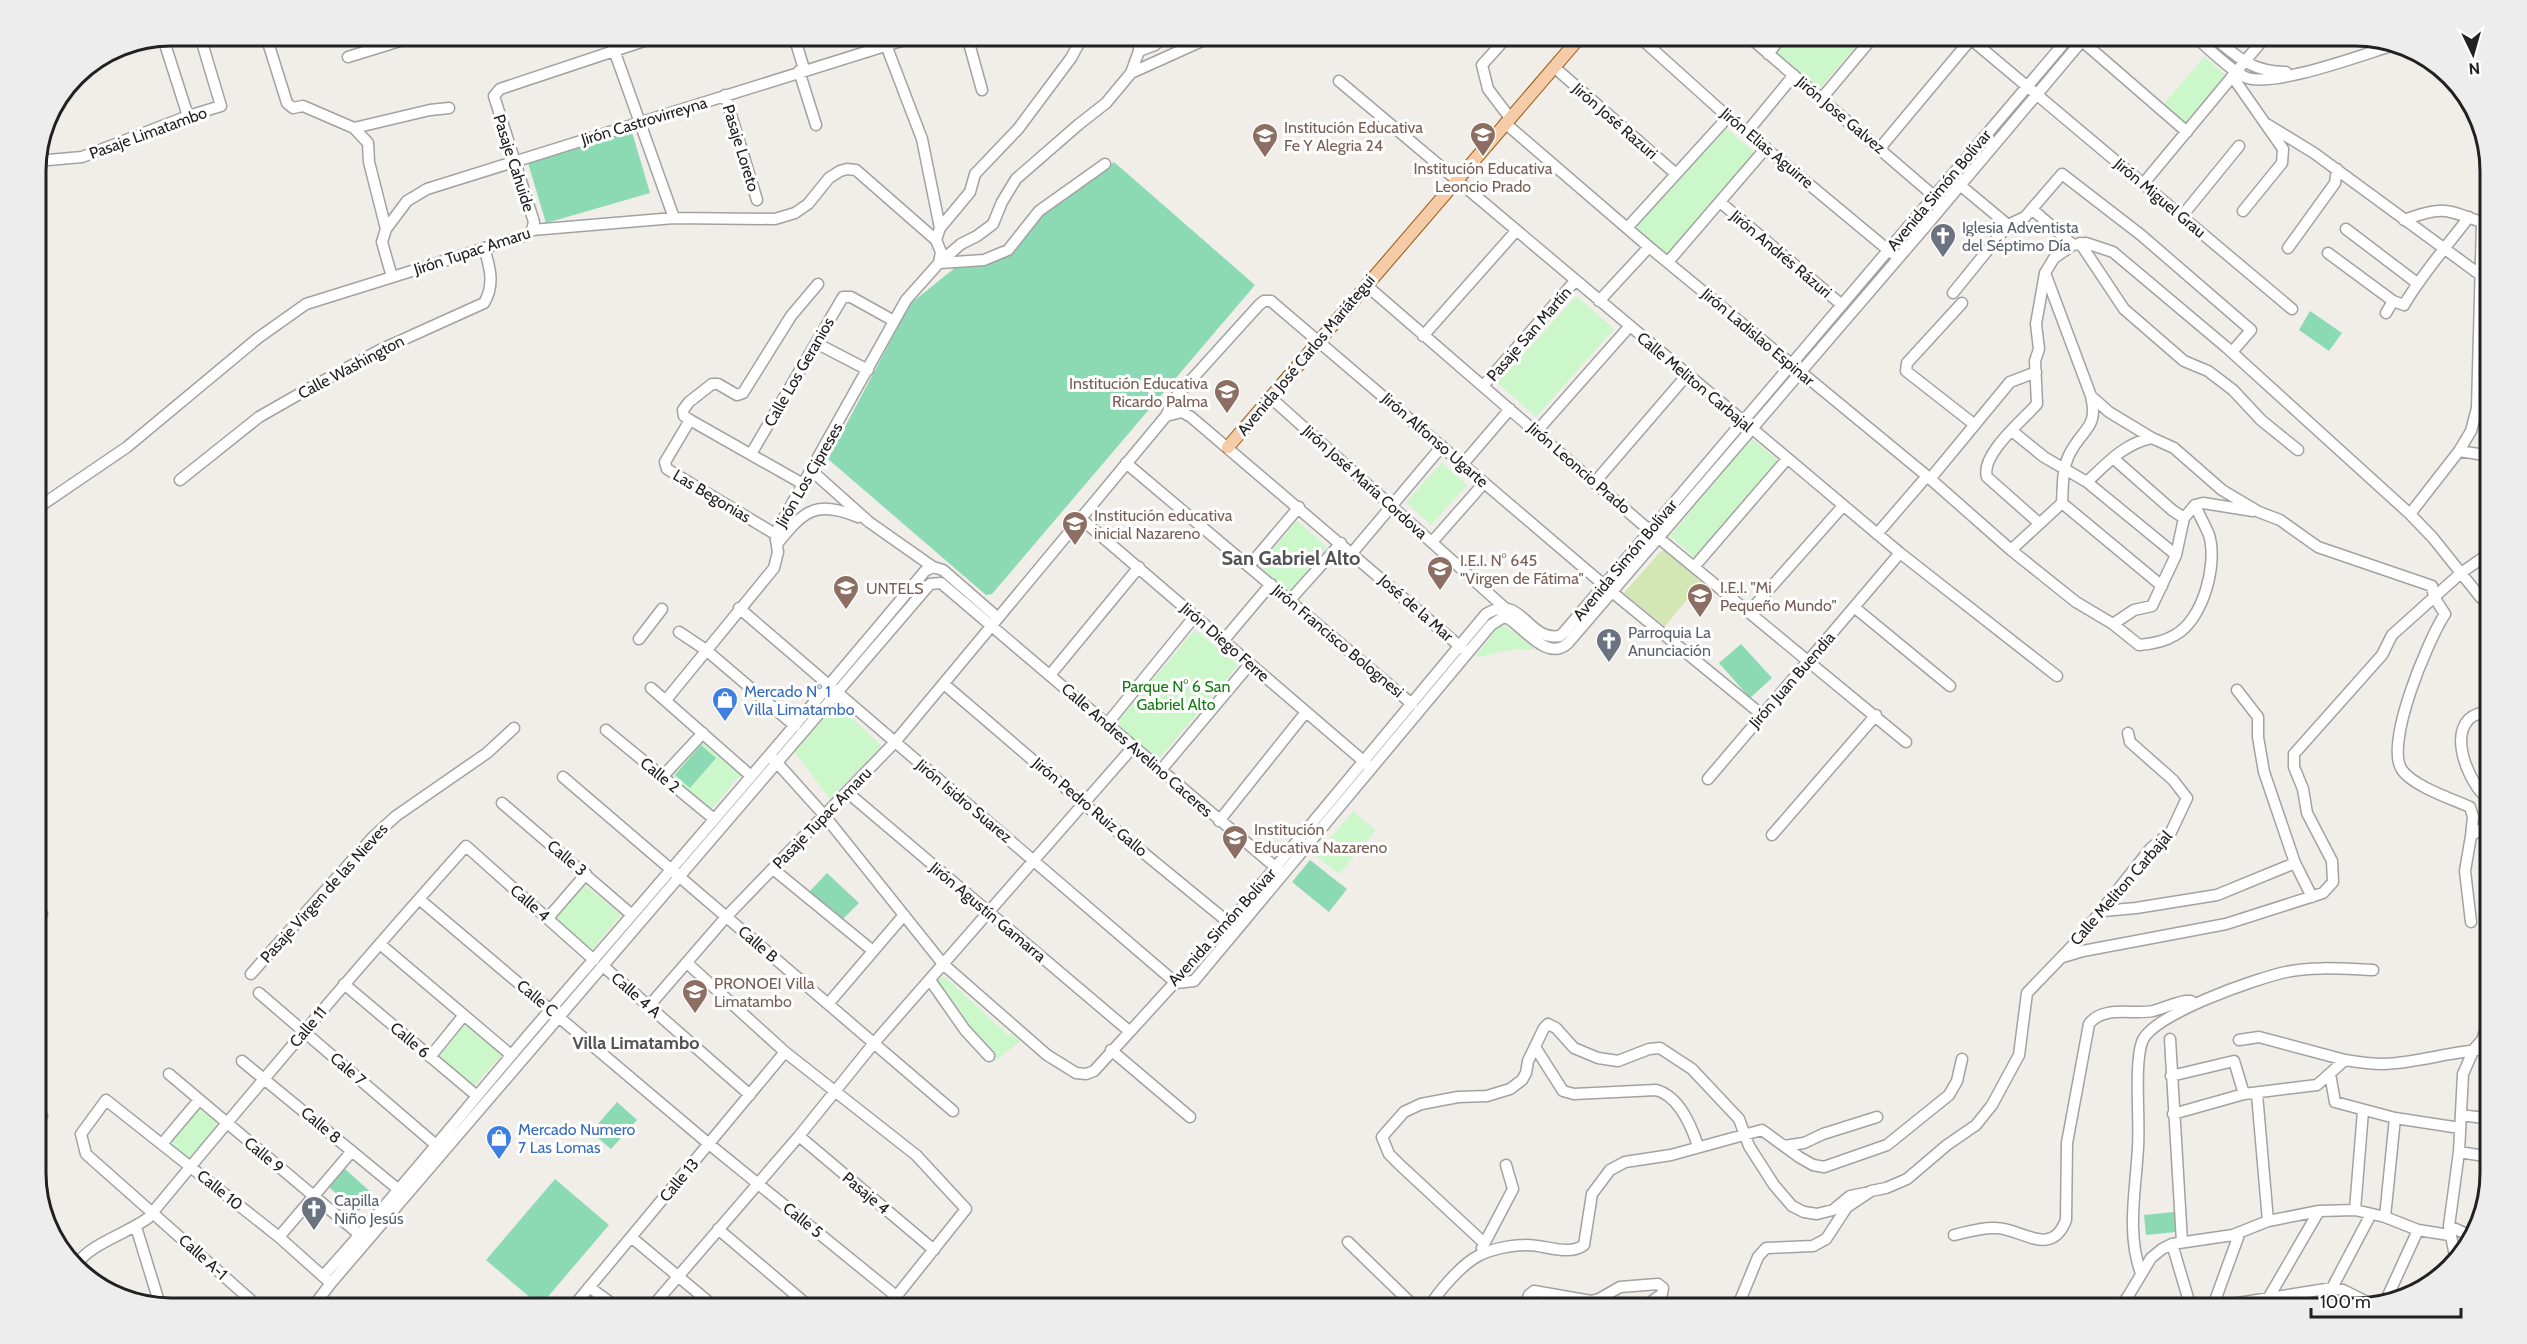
<svg xmlns="http://www.w3.org/2000/svg" width="2527" height="1344" font-family="Cabin,sans-serif">
	<style>
		.grass { fill: #d2e7b3 }
		.park { fill: #cbf7ca }
		.pitch { fill: #8cdab4 }
		.lines { fill: none; stroke-linecap: round; stroke-linejoin: round }
		.minor-casing { stroke: #a2a2a2; stroke-width: 13 }
		.major-casing { stroke: #94580a; stroke-width: 14 }
		.minor { stroke: #fff; stroke-width: 10 }
		.major { stroke: #f6cca8; stroke-width: 12 }
		.labels { text-anchor: middle; dominant-baseline: central; stroke-width: 6; stroke-linejoin: round; paint-order: stroke }
		.street-label { font-size: 16px; fill: #212121; stroke: #fff }
		.education-label { font-size: 16px; fill: #785e54; stroke: #fff; text-anchor: start }
		.worship-label { font-size: 16px; fill: #5b616d; stroke: #fff; text-anchor: start }
		.park-label { font-size: 16px; fill: #157b13; stroke: #fff }
		.shop-label { font-size: 16px; fill: #366cbe; stroke: #fff; text-anchor: start }
		.neighbourhood-label { font-size: 18px; font-weight: bold; fill: #545454; stroke: #fff }
		.quarter-label { font-size: 20px; font-weight: bold; fill: #545454; stroke: #fff }
		.rim { fill: none; stroke: #212121; stroke-width: 3 }
	</style>
	<rect width="100%" height="100%" fill="#f1ede9"/>
	<!-- grass -->
	<path class="grass" d="M1666,549L1701,583L1665,626L1624,593L1660,552Z"/>
	<!-- park -->
	<path class="park" d="M1789,36H1865L1819,89L1775,51Z
		M2204,57L2227,76L2187,124L2163,105Z
		M1723,126L1756,154L1667,256L1634,228Z
		M1576,296L1614,329L1536,417L1498,383Z
		M1751,438L1779,461L1696,558L1670,536Z
		M1442,463L1467,485L1431,525L1406,502Z
		M1297,521L1327,547L1288,593L1257,567Z
		M1502,623L1534,648L1535,650L1517,649L1478,657L1477,654Z
		M1195,630L1238,665L1157,761L1114,725Z
		M836,704L882,746L830,799L795,752Z
		M700,740L741,774L711,810L670,775Z
		M1353,811L1376,830L1339,874L1316,856Z
		M581,882L621,915L591,951L551,918Z
		M942,977L946,978L1008,1035L1011,1034L1020,1041L994,1062L936,989V981Z
		M464,1022L502,1054L473,1087L436,1056Z
		M198,1108L219,1124L189,1160L169,1144Z"/>
	<!-- pitch -->
	<path class="pitch" d="M632,132L650,193L546,223L528,163Z
		M1114,162L1255,285L992,594L986,595L828,459L910,304L961,263L987,262L1053,201Z
		M2310,311L2342,333L2329,351L2299,330Z
		M1741,644L1772,678L1750,698L1719,663Z
		M701,745L716,758L690,788L675,775Z
		M1310,860L1347,889L1329,912L1292,882Z
		M827,873L859,903L841,921L810,891Z
		M617,1102L637,1120L611,1149L591,1132Z
		M345,1169L374,1195L357,1213L329,1187Z
		M555,1179L609,1225L540,1306L486,1260Z
		M2174,1212L2176,1232L2146,1235L2144,1215Z"/>
	<g class="lines">
		<defs>
			<path id="minor" d="M266,36L287,103L293,108L303,106L354,128L368,143L369,162L386,229L382,242L392,277
				M609,36L674,218
				M794,36L804,69
				M967,36L982,90
				M1508,36L1482,65L1488,89L1510,118
				M1638,36L1728,117L1893,254
				M1748,36L1934,196
				M1967,36L2292,309
				M2194,36C2210,49 2227,68 2245,77C2271,89 2364,54 2394,45
				M2212,36C2238,57 2251,72 2286,72
				M163,38L188,116
				M2082,41L2187,132
				M886,45L922,139L940,228
				M1139,51L1155,45L1163,36
				M1768,54L1782,36
				M348,57L416,36
				M1554,67L1676,174
				M799,71L816,125
				M1131,73L1139,51V36
				M2232,76L2283,149L2282,163L2243,211
				M1339,81L1900,553L2057,676
				M725,95L757,200
				M1822,98L1874,36
				M1505,123L1649,247L1927,476L2011,550L2076,602L2113,624L2139,645C2152,644 2164,642 2175,635C2203,620 2218,564 2209,535C2205,525 2199,515 2195,505
				M2265,123L2314,153L2479,274
				M354,128L430,110L449,108
				M1747,132L1794,75
				M1880,148L1971,39
				M37,161L82,157L188,116L221,106L200,36
				M2143,184L2266,36
				M1960,185L2008,225
				M1720,202L1842,305
				M2032,209L2073,245
				M2182,216L2239,146
				M2404,220C2450,203 2447,212 2491,225
				M1627,228L1728,117
				M386,229L407,201L427,189L917,36
				M2346,229L2417,283
				M532,230L534,222L494,96L500,89L659,36
				M936,240L940,228L970,192L975,174L1018,129L1071,58L1083,36
				M2080,243L2124,309L2184,361L2208,371L2233,390L2261,420L2298,450
				M2288,248L2335,183L2337,169
				M2328,253L2393,301
				M1668,262L1766,148
				M939,263L961,244L977,236L993,224L1002,202L1016,179L1078,125L1106,103L1131,73L1213,36
				M940,263L984,260L1008,250L1039,211L1105,164
				M1366,285L1649,530L1906,742
				M1953,293L2008,225L2025,217L2062,174L2141,235L2251,330L2232,352
				M1599,301L1649,247
				M1962,303L1907,363L1906,371L1975,425
				M2386,313L2393,301L2404,305C2422,274 2447,246 2469,217
				M1423,336L1516,231
				M816,343L868,370
				M1483,386L1575,281
				M2091,396L2109,412L2152,438L2174,448L2222,490L2259,512L2280,520L2318,547L2432,586L2434,597L2445,614C2428,640 2384,744 2402,770C2413,786 2452,799 2470,807L2473,817L2471,836
				M1270,397L1506,609
				M2477,408L2491,410
				M1166,416L1173,400L1259,305L1264,301H1271L1604,585
				M690,420L665,462L667,469L775,534
				M1537,431L1629,327
				M2012,431L2044,457L2087,482L2176,555
				M2459,451L2491,456
				M751,454L843,297H851L894,321
				M2113,458L2172,510L2184,518
				M1126,463L1412,704
				M1462,465L1510,409
				M812,471L869,522L933,567L943,570L998,618
				M1930,479L2010,382L2036,372
				M180,480L259,417L301,393L380,350L484,303C495,285 490,267 484,248
				M1595,482L1687,375
				M2087,482C2107,463 2125,443 2152,438
				M803,484L690,420L684,416L683,410L689,402L712,384H718L737,395L743,393L791,316L818,284
				M2062,503L2162,586
				M36,509L127,447L258,338L306,304L527,235L532,230L674,218L775,219L795,213L808,204L829,178L840,171L847,169L856,170L936,240L941,252L939,263L906,300L775,534L778,552L774,568L666,700
				M2410,514L2459,451L2471,431L2477,408L2482,223
				M1079,517L1368,765
				M2039,523L1987,477C1980,455 2023,420 2037,404L2035,361L2039,349L2036,324L2045,273L2054,258L2073,245L2086,243L2113,252L2226,347L2410,514L2433,538L2481,598
				M1877,534L1927,476
				M1432,542L1484,483
				M777,544C803,512 815,499 858,517
				M2011,550L2062,503C2063,487 2062,470 2069,455C2082,428 2099,429 2091,396L2045,273
				M1352,553L1442,446
				M1249,566L1299,507
				M1694,567L1787,459
				M1612,592L1761,714
				M1290,600L1341,543
				M1854,607L1950,686
				M739,608L1176,983L1194,981L1491,625L1502,618H1508C1525,629 1548,662 1568,643L1926,226L2086,36
				M1749,612L1843,506
				M2113,624L2134,610L2152,606L2176,555L2184,518L2195,505L2203,503L2253,511
				M679,632L706,650L795,726
				M639,639L662,609
				M1223,641L1271,584
				M1050,675L1139,567
				M944,684L1084,804L1234,927
				M651,688L751,776
				M2237,690L2258,717V737L2264,772L2295,863L2312,897
				M2491,711C2484,712 2474,714 2469,719C2452,737 2466,770 2477,787C2482,794 2489,799 2491,806
				M1107,724L1195,616
				M606,730L714,819
				M770,755L824,815L943,964L1047,1055L1076,1073L1086,1074L1094,1071L1229,923L1486,614C1522,592 1527,642 1560,636L1565,631L2070,36
				M1161,770L1250,664
				M563,777L953,1111
				M662,777L703,733
				M1708,779L1900,553
				M847,792L1129,1031
				M502,803L632,915
				M1219,821L1306,712
				M1772,835L1876,715
				M773,869L873,951
				M419,899L709,1144L896,1296
				M2103,911L2136,908L2217,895L2295,863
				M548,918L586,874
				M36,919L42,914
				M2471,922L2465,871L2471,836L2491,822
				M380,944L511,1055
				M2063,957L2083,951L2226,924L2323,893L2333,882L2332,861L2307,813L2303,789L2294,767V754L2382,655L2392,635L2461,573L2491,552
				M687,963L785,1052L916,1155L966,1209L887,1308
				M603,966L750,1095
				M251,974L373,837L396,816L487,753L514,728
				M930,980L965,1030L989,1056
				M344,984L477,1096
				M259,993L436,1145
				M828,1004L904,915
				M649,1006L726,917L895,742L1166,416L1182,412L1191,417L1463,649
				M2170,1039L2182,1242
				M2239,1040L2259,1037L2345,1060
				M1535,1047L1563,1091L1574,1094L1656,1090C1679,1096 1691,1125 1698,1146
				M1111,1050L1190,1117
				M430,1057L464,1015
				M242,1061L399,1190
				M169,1074L360,1235
				M2330,1074L2335,1102L2395,1118L2460,1128
				M2171,1076L2234,1061L2244,1094
				M2257,1094L2268,1221
				M2173,1114L2244,1094L2317,1085L2345,1060C2357,1062 2370,1064 2383,1064C2419,1063 2454,1050 2491,1049
				M2461,1115L2491,1119
				M36,1122L42,1116
				M799,1136L934,1250
				M162,1144L199,1100
				M1784,1146L1804,1143L1823,1134L1877,1117
				M2459,1152L2491,1157
				M2355,1210L2363,1111
				M2385,1217L2395,1118
				M2449,1226L2473,1237
				M136,1227L160,1305
				M718,1229L811,1308
				M1954,1235C1967,1232 1982,1227 1996,1228C2021,1228 2051,1259 2066,1220L2067,1143L2089,1024C2103,1005 2133,1015 2153,1011C2164,1008 2174,1003 2186,1001H2191L2193,1004
				M279,1237L352,1151
				M631,1237L716,1308
				M1348,1242L1416,1308
				M1483,1242L1400,1165L1389,1154L1382,1137L1404,1112L1421,1104L1458,1097L1487,1096L1510,1089L1522,1080L1526,1073L1528,1061L1544,1028L1548,1024L1556,1028L1574,1048L1598,1058L1618,1061L1649,1049L1660,1048L1692,1069L1739,1119L1749,1146L1774,1185L1792,1206L1804,1212L1817,1214L1833,1210L1850,1196L1865,1193
				M2172,1244L2191,1308
				M1482,1248L1513,1189L1506,1165
				M2455,1256L2449,1226L2459,1152L2463,1074L2474,1049L2482,1040L2491,1013
				M77,1264C90,1244 128,1233 148,1218C252,1092 357,968 466,846L594,960
				M2141,1273C2126,1234 2136,1188 2138,1147C2140,1120 2134,1064 2142,1042C2152,1014 2258,978 2286,972C2314,966 2345,969 2373,970
				M323,1276C395,1197 462,1113 531,1032C663,879 796,726 925,571L933,567
				M589,1287L618,1308
				M2332,1288L2371,1214
				M2269,1297L2319,1211
				M2386,1300L2418,1230
				M253,1302L86,1154L81,1134L106,1100L279,1237L326,1279
				M2213,1306L2240,1232
				M312,1308L331,1283L930,584L941,583L1280,871
				M572,1308L785,1052
				M651,1308L799,1136L874,1043L1133,747
				M1429,1308C1438,1291 1463,1263 1480,1255C1492,1249 1512,1245 1525,1245C1544,1244 1568,1257 1584,1245L1592,1194L1610,1170L1625,1162L1671,1155L1762,1130L1799,1157L1813,1165L1824,1167L1887,1145L1949,1095L1957,1081L1962,1059
				M1524,1308L1529,1295L1534,1291L1591,1301L1599,1299L1620,1287L1658,1284L1663,1288L1662,1294L1642,1308
				M1737,1308L1758,1257L1766,1248L1813,1246L1826,1239L1847,1207L1871,1191L1886,1188L1907,1179L1947,1145L1976,1125L1992,1105L2019,1055L2027,993L2077,941L2151,848L2171,832L2187,798L2173,780L2130,742L2128,733
				M2117,1308L2127,1298L2151,1258L2162,1249L2172,1244L2233,1235L2268,1221L2319,1211L2355,1210L2385,1217L2418,1230L2449,1235
				M2206,1308L2332,1288L2343,1290L2371,1304"/>
			<path id="major" d="M1228,447L1581,36"/>
		</defs>
		<!-- minor casing -->
		<use href="#minor" class="minor-casing"/>
		<!-- major casing -->
		<use href="#major" class="major-casing"/>
		<!-- minor -->
		<use href="#minor" class="minor"/>
		<!-- major -->
		<use href="#major" class="major"/>
	</g>
	<!-- icons -->
	<defs>
		<symbol id="school-pin" viewBox="-11 -11 22 30"><path d="M0 17L-7.5 6A9.5 9.5 0 1 1 7.5 6Z" fill="#8d6e63" stroke="#fff"/><path d="M0-5L7-2L0 1L-7-2ZM-4 1L0 2.5L4 1V4Q0 6-4 4Z" fill="#fff"/></symbol>
		<symbol id="church-pin" viewBox="-11 -11 22 30"><path d="M0 17L-7.5 6A9.5 9.5 0 1 1 7.5 6Z" fill="#6b7280" stroke="#fff"/><path d="M-1.2-6h2.4v3.5h3.3v2.4h-3.3V6h-2.4V-.1h-3.3v-2.4h3.3Z" fill="#fff"/></symbol>
		<symbol id="university-pin" viewBox="-11 -11 22 30"><path d="M0 17L-7.5 6A9.5 9.5 0 1 1 7.5 6Z" fill="#8d6e63" stroke="#fff"/><path d="M0-5L7-2L0 1L-7-2ZM-4 1L0 2.5L4 1V4Q0 6-4 4Z" fill="#fff"/></symbol>
		<symbol id="shop-pin" viewBox="-11 -11 22 30"><path d="M0 17L-7.5 6A9.5 9.5 0 1 1 7.5 6Z" fill="#3f7fe0" stroke="#fff"/><path d="M-5-2.5h2.3a2.7 3.5 0 0 1 5.4 0H5L5.5 6h-11ZM-1.5-2.5h3a1.5 2.3 0 0 0-3 0Z" fill="#fff"/></symbol>
	</defs>
	<g fill-rule="evenodd">
		<use href="#school-pin" x="1468" y="120" width="30" height="40"/>
		<use href="#school-pin" x="1250" y="121" width="30" height="40"/>
		<use href="#church-pin" x="1928" y="221" width="30" height="40"/>
		<use href="#school-pin" x="1212" y="377" width="30" height="40"/>
		<use href="#school-pin" x="1060" y="509" width="30" height="40"/>
		<use href="#school-pin" x="1425" y="554" width="30" height="40"/>
		<use href="#university-pin" x="831" y="573" width="30" height="40"/>
		<use href="#school-pin" x="1685" y="581" width="30" height="40"/>
		<use href="#church-pin" x="1594" y="626" width="30" height="40"/>
		<use href="#shop-pin" x="710" y="685" width="30" height="40"/>
		<use href="#school-pin" x="1220" y="823" width="30" height="40"/>
		<use href="#school-pin" x="680" y="977" width="30" height="40"/>
		<use href="#shop-pin" x="484" y="1123" width="30" height="40"/>
		<use href="#church-pin" x="299" y="1194" width="30" height="40"/>
	</g>
	<g class="labels">
		<!-- street labels -->
		<g class="street-label">
			<text transform="translate(1841 115) rotate(40)">Jirón Jose Galvez</text>
			<text transform="translate(644 121) rotate(-17)">Jirón Castrovirreyna</text>
			<text transform="translate(1615 121) rotate(41)">Jirón José Razuri</text>
			<text transform="translate(148 133) rotate(-20)">Pasaje Limatambo</text>
			<text transform="translate(741 148) rotate(73)">Pasaje Loreto</text>
			<text transform="translate(1767 148) rotate(40)">Jirón Elias Aguirre</text>
			<text transform="translate(514 163) rotate(72)">Pasaje Cahuide</text>
			<text transform="translate(1939 190) rotate(-50)">Avenida Simón Bolívar</text>
			<text transform="translate(2160 198) rotate(40)">Jirón Miguel Grau</text>
			<text transform="translate(472 251) rotate(-18)">Jirón Tupac Amaru</text>
			<text transform="translate(1781 254) rotate(40)">Jirón Andrés Rázuri</text>
			<text transform="translate(1529 334) rotate(-49)">Pasaje San Martín</text>
			<text transform="translate(1758 337) rotate(40)">Jirón Ladislao Espinar</text>
			<text transform="translate(1306 355) rotate(-50)">Avenida José Carlos Mariátegui</text>
			<text transform="translate(351 367) rotate(-28)">Calle Washington</text>
			<text transform="translate(799 372) rotate(-60)">Calle Los Geranios</text>
			<text transform="translate(1695 382) rotate(40)">Calle Meliton Carbajal</text>
			<text transform="translate(1435 440) rotate(41)">Jirón Alfonso Ugarte</text>
			<text transform="translate(1579 468) rotate(41)">Jirón Leoncio Prado</text>
			<text transform="translate(809 475) rotate(-60)">Jirón Los Cipreses</text>
			<text transform="translate(1365 482) rotate(42)">Jirón José María Cordova</text>
			<text transform="translate(712 496) rotate(31)">Las Begonias</text>
			<text transform="translate(1625 560) rotate(-50)">Avenida Simón Bolívar</text>
			<text transform="translate(1416 608) rotate(41)">José de la Mar</text>
			<text transform="translate(1338 641) rotate(40)">Jirón Francisco Bolognesi</text>
			<text transform="translate(1225 642) rotate(41)">Jirón Diego Ferre</text>
			<text transform="translate(1792 680) rotate(-49)">Jirón Juan Buendia</text>
			<text transform="translate(1137 750) rotate(41)">Calle Andres Avelino Caceres</text>
			<text transform="translate(660 775) rotate(39)">Calle 2</text>
			<text transform="translate(964 801) rotate(40)">Jirón Isidro Suarez</text>
			<text transform="translate(1090 807) rotate(40)">Jirón Pedro Ruiz Gallo</text>
			<text transform="translate(822 818) rotate(-46)">Pasaje Tupac Amaru</text>
			<text transform="translate(567 858) rotate(40)">Calle 3</text>
			<text transform="translate(2121 888) rotate(-49)">Calle Meliton Carbajal</text>
			<text transform="translate(324 893) rotate(-48)">Pasaje Virgen de las Nieves</text>
			<text transform="translate(530 903) rotate(41)">Calle 4</text>
			<text transform="translate(988 912) rotate(40)">Jirón Agustín Gamarra</text>
			<text transform="translate(1222 927) rotate(-48)">Avenida Simón Bolívar</text>
			<text transform="translate(758 944) rotate(41)">Calle B</text>
			<text transform="translate(636 995) rotate(41)">Calle 4 A</text>
			<text transform="translate(537 998) rotate(40)">Calle C</text>
			<text transform="translate(308 1027) rotate(-50)">Calle 11</text>
			<text transform="translate(410 1040) rotate(40)">Calle 6</text>
			<text transform="translate(348 1069) rotate(41)">Cale 7</text>
			<text transform="translate(321 1125) rotate(40)">Calle 8</text>
			<text transform="translate(264 1155) rotate(40)">Calle 9</text>
			<text transform="translate(679 1180) rotate(-50)">Calle 13</text>
			<text transform="translate(220 1190) rotate(39)">Calle 10</text>
			<text transform="translate(866 1193) rotate(40)">Pasaje 4</text>
			<text transform="translate(803 1220) rotate(39)">Calle 5</text>
			<text transform="translate(203 1257) rotate(42)">Calle A-1</text>
		</g>
		<!-- education labels -->
		<g class="education-label">
			<text x="1284" y="127">Institución Educativa<tspan x="1284" dy="18">Fe Y Alegria 24</tspan></text>
			<text x="1483" y="168" text-anchor="middle">Institución Educativa<tspan x="1483" dy="18">Leoncio Prado</tspan></text>
			<text x="1208" y="383" text-anchor="end">Institución Educativa<tspan x="1208" dy="18">Ricardo Palma</tspan></text>
			<text x="1094" y="515">Institución educativa<tspan x="1094" dy="18">inicial Nazareno</tspan></text>
			<text x="1460" y="560">I.E.I. N° 645<tspan x="1460" dy="18">"Virgen de Fátima"</tspan></text>
			<text x="1720" y="587">I.E.I. "Mi<tspan x="1720" dy="18">Pequeño Mundo"</tspan></text>
			<text x="866" y="588">UNTELS</text>
			<text x="1254" y="829">Institución<tspan x="1254" dy="18">Educativa Nazareno</tspan></text>
			<text x="714" y="983">PRONOEI Villa<tspan x="714" dy="18">Limatambo</tspan></text>
		</g>
		<!-- worship labels -->
		<g class="worship-label">
			<text x="1962" y="227">Iglesia Adventista<tspan x="1962" dy="18">del Séptimo Día</tspan></text>
			<text x="1628" y="632">Parroquia La<tspan x="1628" dy="18">Anunciación</tspan></text>
			<text x="334" y="1200">Capilla<tspan x="334" dy="18">Niño Jesús</tspan></text>
		</g>
		<!-- park labels -->
		<g class="park-label">
			<text x="1176" y="686">Parque N° 6 San<tspan x="1176" dy="18">Gabriel Alto</tspan></text>
		</g>
		<!-- shop labels -->
		<g class="shop-label">
			<text x="744" y="691">Mercado N° 1<tspan x="744" dy="18">Villa Limatambo</tspan></text>
			<text x="518" y="1129">Mercado Numero<tspan x="518" dy="18">7 Las Lomas</tspan></text>
		</g>
		<!-- neighbourhood labels -->
		<g class="neighbourhood-label">
			<text x="636" y="1043">Villa Limatambo</text>
		</g>
		<!-- quarter labels -->
		<g class="quarter-label">
			<text x="1291" y="558">San Gabriel Alto</text>
		</g>
	</g>
	<!-- crop -->
	<path d="M0 0H2527V1344H0ZM171 46H2355A125 125 0 0 1 2480 171V1173A125 125 0 0 1 2355 1298H171A125 125 0 0 1 46 1173V171A125 125 0 0 1 171 46Z" fill="#ededed" fill-rule="evenodd"/>
	<path class="rim" d="M171 46H2355A125 125 0 0 1 2480 171V1173A125 125 0 0 1 2355 1298H171A125 125 0 0 1 46 1173V171A125 125 0 0 1 171 46Z"/>
	<!-- north arrow -->
	<g transform="translate(2473 54) rotate(175)" stroke="#ffffff" stroke-width="4.5" paint-order="stroke">
	<path d="M0-4.5L10 22L0 15L-10 22Z" fill="#212121"/>
	<text y="-9" font-size="16" font-weight="bold" text-anchor="middle" fill="#212121">N</text>
	</g>
	<!-- scale -->
	<path d="M2311 1308v9h150v-9" fill="none" stroke="#212121" stroke-width="3"/>
	<text x="2320" y="1308" font-size="18" fill="#212121" stroke="#ffffff" stroke-width="4.5" paint-order="stroke">100 m</text>
</svg>
